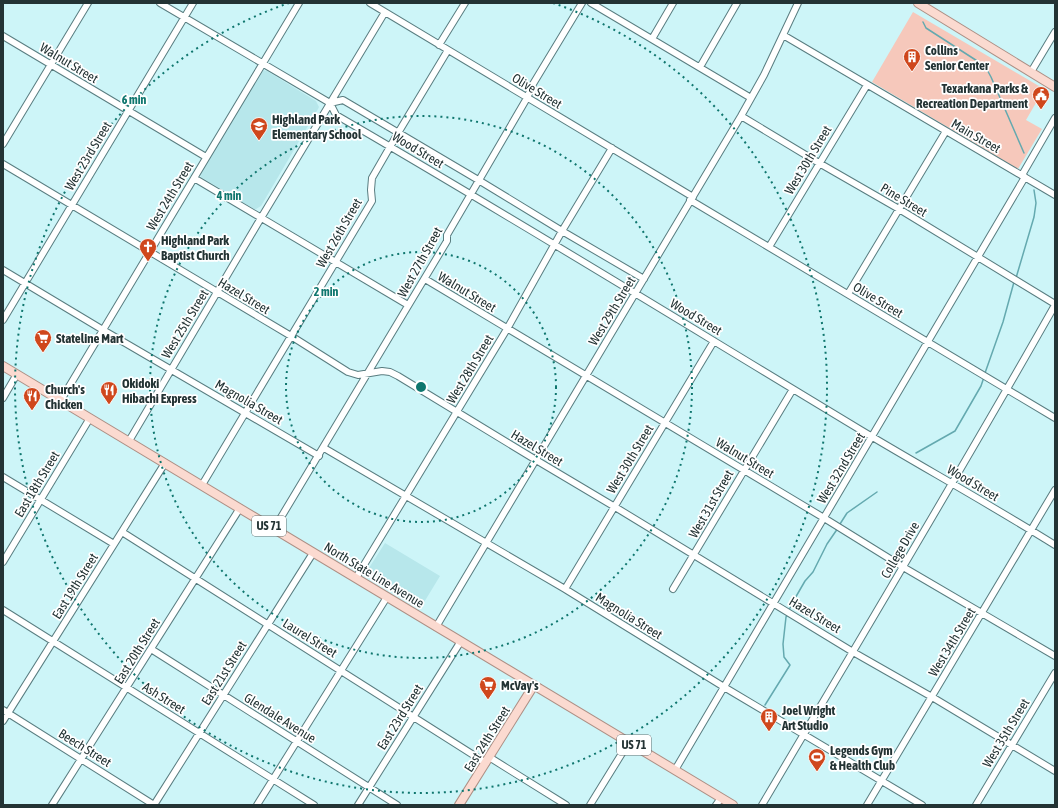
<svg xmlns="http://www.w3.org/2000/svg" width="1058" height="808" font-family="'Asap Condensed',sans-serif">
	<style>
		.built { fill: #b7e7eb }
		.green { fill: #f6c8bb }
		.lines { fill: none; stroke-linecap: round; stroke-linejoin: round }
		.stream { stroke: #64a9af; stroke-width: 1.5 }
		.minor-casing { stroke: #597d80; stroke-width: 8 }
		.major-casing { stroke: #ad8f85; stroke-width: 10 }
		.minor { stroke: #fff; stroke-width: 6 }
		.major { stroke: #fbdad0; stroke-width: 8 }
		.ring { fill: none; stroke: #0f766e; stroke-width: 2; stroke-dasharray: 2 4 }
		.labels { text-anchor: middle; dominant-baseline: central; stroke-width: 3.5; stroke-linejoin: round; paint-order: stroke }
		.shield { fill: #fff; stroke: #657071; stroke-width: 1 }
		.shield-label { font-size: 12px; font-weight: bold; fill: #233334 }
		.poi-label { font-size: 13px; font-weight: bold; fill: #233334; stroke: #fff; text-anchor: start }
		.street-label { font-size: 13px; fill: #233334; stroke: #fff }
		.centre { fill: #0f766e; stroke: #fff; stroke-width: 2 }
		.ring-label { font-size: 12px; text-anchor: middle; font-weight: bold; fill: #0f766e; stroke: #fff; stroke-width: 3.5; stroke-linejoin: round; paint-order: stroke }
	</style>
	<rect width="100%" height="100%" fill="#cdf5f8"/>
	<!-- built -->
	<path class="built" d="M263,70L267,71L316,101L319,107L318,109L261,206L256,209H254L201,177L200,175V173L260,73Z
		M385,543L440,576L423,604L367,571Z"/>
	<!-- green -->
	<path class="green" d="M913,12L1044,89L1026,120L1042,129L1018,169L872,82Z"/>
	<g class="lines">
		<!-- stream -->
		<path class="stream" d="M923,22L926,28L985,66L991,77L1024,153
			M1016,278L1034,217L1036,203L1034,190
			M985,373L1003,322L1014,282
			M916,453L955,431L981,386L984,377
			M840,524L847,513L877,492
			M789,610L794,600L805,581L813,572L827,544L838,528
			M765,705L790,665L784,657L783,644L786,617L788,614"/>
		<defs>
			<path id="minor" d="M160,3L330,103L336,115C512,217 685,324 859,429C924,468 991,505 1055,545
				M370,3L693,197
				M591,3L751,98
				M783,35L1055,195
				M3,36L206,157
				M652,39L673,3
				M439,45L465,3
				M700,67L737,3
				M1031,72L1055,32
				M330,103L343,100L480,181L562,231L644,279
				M741,116L819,163L899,209L1055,304
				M3,144L88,3
				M3,164L291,336L348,372L358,375L382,371L390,372L398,376L536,460L615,507L853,652L932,697L1055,771
				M1022,175L1055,118
				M194,178L408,305
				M690,200L1055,418
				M769,247L867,85
				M3,270L103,330L319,456
				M425,279L824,518L903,567L1055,656
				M848,294L946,131
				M3,320L193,3
				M3,398L17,374
				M61,400L299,3
				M129,441L261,218L385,12
				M324,448L565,589L724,687L922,805
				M3,477L114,544
				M202,485L372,201L371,190L372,178L398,133L448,50
				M274,529L447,241V235L527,98L533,84L582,3
				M122,532L486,763
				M3,562L90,418
				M356,578L507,329L562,231L612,148
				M565,589L714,341
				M673,589L793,389
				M3,610L314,805
				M436,627L741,116L764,75L798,3
				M151,649L397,805
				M3,710L154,805
				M3,721L165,463
				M489,757L566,805
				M675,770L1025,177
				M52,805L240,508
				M154,805L313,553
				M257,805L387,597
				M358,805L461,641
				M590,805L629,742
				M716,805L721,798
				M762,805C860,639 960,473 1055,305
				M867,805L1055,490
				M976,805L1055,673"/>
			<path id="major" d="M918,3L1055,87
				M3,366L733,805
				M459,805L534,685"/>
		</defs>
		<!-- minor casing -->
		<use href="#minor" class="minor-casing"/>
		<!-- major casing -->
		<use href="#major" class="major-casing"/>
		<!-- minor -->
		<use href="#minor" class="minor"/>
		<!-- major -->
		<use href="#major" class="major"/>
	</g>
	<!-- distance rings -->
	<g class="ring">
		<circle cx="421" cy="387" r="135"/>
		<circle cx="421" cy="387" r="271"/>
		<path d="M553 3A406 406 0 1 1 289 3"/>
	</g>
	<!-- icons -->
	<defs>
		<symbol id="building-pin" viewBox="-11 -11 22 30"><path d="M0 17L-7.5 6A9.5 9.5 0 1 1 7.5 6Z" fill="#cf471c" stroke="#fff"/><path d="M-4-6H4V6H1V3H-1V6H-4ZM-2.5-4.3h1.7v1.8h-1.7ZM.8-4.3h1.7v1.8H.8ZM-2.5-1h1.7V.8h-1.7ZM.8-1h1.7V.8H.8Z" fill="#fff"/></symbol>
		<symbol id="civic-pin" viewBox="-11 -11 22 30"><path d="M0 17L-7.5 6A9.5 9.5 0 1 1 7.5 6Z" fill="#cf471c" stroke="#fff"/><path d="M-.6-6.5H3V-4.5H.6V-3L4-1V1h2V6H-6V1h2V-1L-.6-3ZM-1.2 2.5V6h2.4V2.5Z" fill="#fff"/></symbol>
		<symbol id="school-pin" viewBox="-11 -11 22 30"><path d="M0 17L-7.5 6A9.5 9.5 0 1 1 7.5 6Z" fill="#cf471c" stroke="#fff"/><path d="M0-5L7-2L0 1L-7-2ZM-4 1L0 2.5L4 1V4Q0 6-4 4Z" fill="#fff"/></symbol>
		<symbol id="church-pin" viewBox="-11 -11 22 30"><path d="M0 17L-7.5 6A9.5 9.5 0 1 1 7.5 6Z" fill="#cf471c" stroke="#fff"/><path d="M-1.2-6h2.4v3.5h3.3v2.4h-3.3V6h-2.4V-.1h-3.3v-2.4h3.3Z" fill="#fff"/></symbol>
		<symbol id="supermarket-pin" viewBox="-11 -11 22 30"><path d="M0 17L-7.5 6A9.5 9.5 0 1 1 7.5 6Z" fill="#cf471c" stroke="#fff"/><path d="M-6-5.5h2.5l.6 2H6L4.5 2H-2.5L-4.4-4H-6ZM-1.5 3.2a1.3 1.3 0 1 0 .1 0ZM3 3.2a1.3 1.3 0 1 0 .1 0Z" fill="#fff"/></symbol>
		<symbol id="restaurant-pin" viewBox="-11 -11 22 30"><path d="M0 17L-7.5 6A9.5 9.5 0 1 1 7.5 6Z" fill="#cf471c" stroke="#fff"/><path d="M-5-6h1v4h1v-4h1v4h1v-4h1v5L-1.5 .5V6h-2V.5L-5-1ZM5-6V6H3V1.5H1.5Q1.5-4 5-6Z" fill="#fff"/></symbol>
		<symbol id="stadium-pin" viewBox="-11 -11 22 30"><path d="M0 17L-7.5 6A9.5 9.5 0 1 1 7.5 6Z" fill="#cf471c" stroke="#fff"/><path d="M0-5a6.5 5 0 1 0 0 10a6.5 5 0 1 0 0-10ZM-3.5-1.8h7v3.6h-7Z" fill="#fff"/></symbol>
	</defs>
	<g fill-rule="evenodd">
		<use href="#building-pin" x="902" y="47" width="20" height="27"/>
		<use href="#civic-pin" x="1031" y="85" width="20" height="27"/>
		<use href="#school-pin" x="249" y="116" width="20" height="27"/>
		<use href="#church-pin" x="138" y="237" width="20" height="27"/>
		<use href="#supermarket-pin" x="33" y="328" width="20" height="27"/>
		<use href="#restaurant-pin" x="99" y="380" width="20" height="27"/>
		<use href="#restaurant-pin" x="22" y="386" width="20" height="27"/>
		<use href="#supermarket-pin" x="478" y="675" width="20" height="27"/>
		<use href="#building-pin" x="759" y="707" width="20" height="27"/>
		<use href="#stadium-pin" x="807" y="747" width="20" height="27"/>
	</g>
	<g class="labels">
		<!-- shield labels -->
		<g class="shield">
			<rect x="252" y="516" width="34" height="20" rx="3"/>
			<rect x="617" y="735" width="34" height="20" rx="3"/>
		</g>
		<g class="shield-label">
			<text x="269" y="526">US 71</text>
			<text x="634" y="745">US 71</text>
		</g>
		<!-- poi labels -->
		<g class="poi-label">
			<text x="925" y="50">Collins<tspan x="925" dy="15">Senior Center</tspan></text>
			<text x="1028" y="88" text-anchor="end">Texarkana Parks &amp;<tspan x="1028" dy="15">Recreation Department</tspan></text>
			<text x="272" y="119">Highland Park<tspan x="272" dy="15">Elementary School</tspan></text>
			<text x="161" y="240">Highland Park<tspan x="161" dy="15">Baptist Church</tspan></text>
			<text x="56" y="338">Stateline Mart</text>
			<text x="122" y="383">Okidoki<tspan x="122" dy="15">Hibachi Express</tspan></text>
			<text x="45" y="389">Church's<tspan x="45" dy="15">Chicken</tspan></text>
			<text x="501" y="685">McVay's</text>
			<text x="782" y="710">Joel Wright<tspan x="782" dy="15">Art Studio</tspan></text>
			<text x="830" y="750">Legends Gym<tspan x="830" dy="15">&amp; Health Club</tspan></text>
		</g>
		<!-- street labels -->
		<g class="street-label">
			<text transform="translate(69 63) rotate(31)">Walnut Street</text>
			<text transform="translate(537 91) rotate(31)">Olive Street</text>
			<text transform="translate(976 136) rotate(30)">Main Street</text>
			<text transform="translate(418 150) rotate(31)">Wood Street</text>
			<text transform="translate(88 156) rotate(-59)">West 23rd Street</text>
			<text transform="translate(808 160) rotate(-59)">West 30th Street</text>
			<text transform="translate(170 196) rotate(-59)">West 24th Street</text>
			<text transform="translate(904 200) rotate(31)">Pine Street</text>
			<text transform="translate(339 233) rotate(-60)">West 26th Street</text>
			<text transform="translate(420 262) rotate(-61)">West 27th Street</text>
			<text transform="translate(467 292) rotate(31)">Walnut Street</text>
			<text transform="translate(244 296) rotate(31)">Hazel Street</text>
			<text transform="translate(878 300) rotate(31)">Olive Street</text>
			<text transform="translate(612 311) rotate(-59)">West 29th Street</text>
			<text transform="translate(696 317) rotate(31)">Wood Street</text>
			<text transform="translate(185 324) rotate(-59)">West 25th Street</text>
			<text transform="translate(470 369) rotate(-59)">West 28th Street</text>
			<text transform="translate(249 402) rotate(30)">Magnolia Street</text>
			<text transform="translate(537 448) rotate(31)">Hazel Street</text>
			<text transform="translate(745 458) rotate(31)">Walnut Street</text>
			<text transform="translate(630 459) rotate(-59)">West 30th Street</text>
			<text transform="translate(841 468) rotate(-59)">West 32nd Street</text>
			<text transform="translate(973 483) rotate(31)">Wood Street</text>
			<text transform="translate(37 484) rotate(-59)">East 18th Street</text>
			<text transform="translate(711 504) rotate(-60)">West 31st Street</text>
			<text transform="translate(900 550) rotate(-60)">College Drive</text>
			<text transform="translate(374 575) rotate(31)">North State Line Avenue</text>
			<text transform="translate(75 586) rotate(-58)">East 19th Street</text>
			<text transform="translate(815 615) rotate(31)">Hazel Street</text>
			<text transform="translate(629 616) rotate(32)">Magnolia Street</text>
			<text transform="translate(310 638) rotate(32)">Laurel Street</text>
			<text transform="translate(952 642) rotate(-59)">West 34th Street</text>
			<text transform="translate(137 651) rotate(-58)">East 20th Street</text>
			<text transform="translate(224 673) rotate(-58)">East 21st Street</text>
			<text transform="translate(164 698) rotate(32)">Ash Street</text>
			<text transform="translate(400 717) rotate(-58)">East 23rd Street</text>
			<text transform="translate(280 718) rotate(32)">Glendale Avenue</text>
			<text transform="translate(1006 733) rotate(-59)">West 35th Street</text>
			<text transform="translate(487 739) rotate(-58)">East 24th Street</text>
			<text transform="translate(85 748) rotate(32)">Beech Street</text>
		</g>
	</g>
	<circle cx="421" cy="387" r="6" class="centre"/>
	<g class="ring-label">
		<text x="134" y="104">6 min</text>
		<text x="229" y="200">4 min</text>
		<text x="326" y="296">2 min</text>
	</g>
	<!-- border -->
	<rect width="1058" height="808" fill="none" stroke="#233334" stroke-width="8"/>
</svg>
